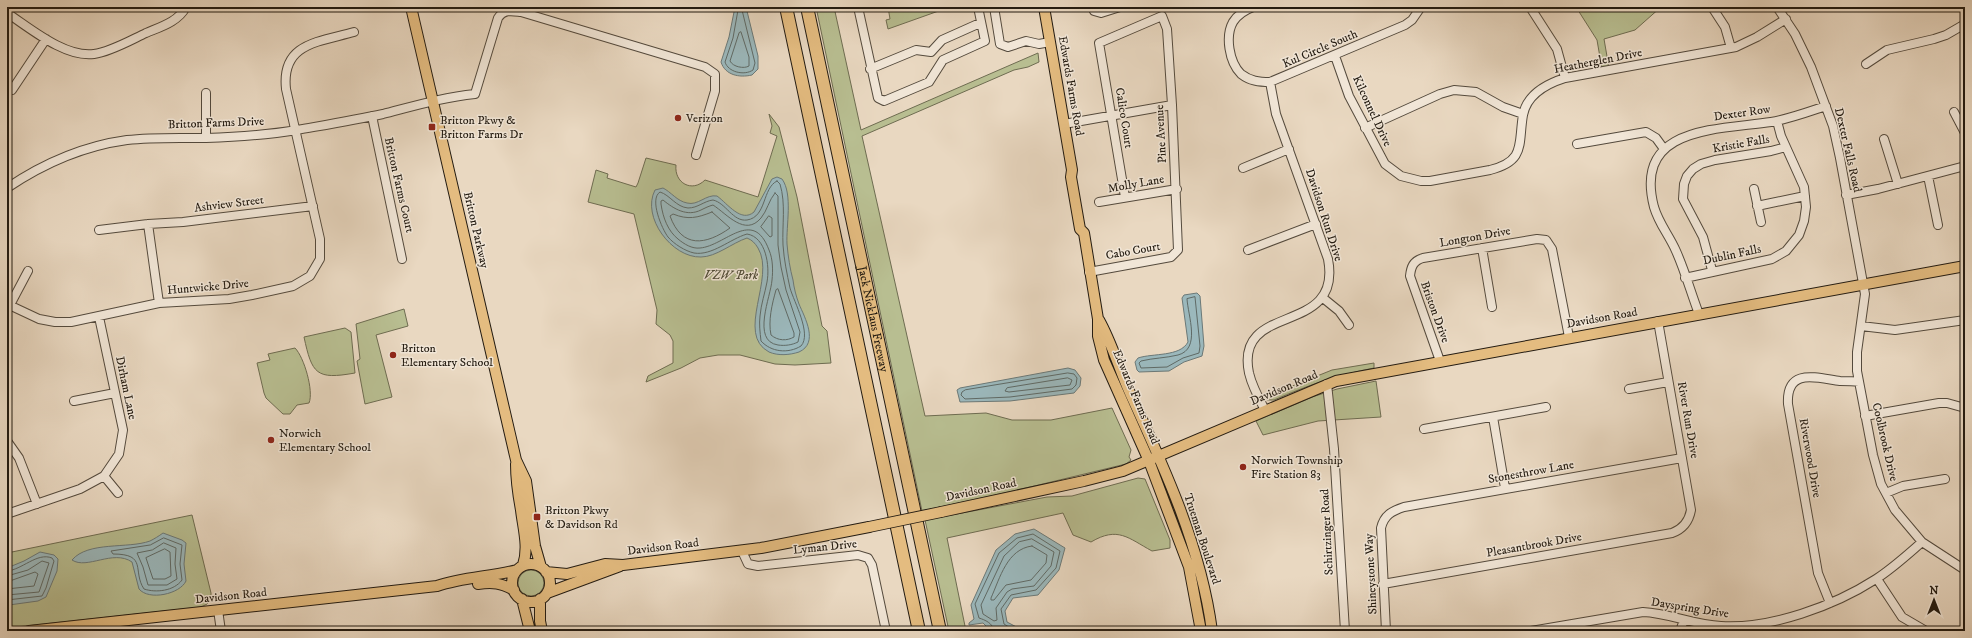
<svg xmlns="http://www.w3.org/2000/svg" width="1972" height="638" font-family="'IM FELL DW Pica',serif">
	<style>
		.green { fill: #b8be91; stroke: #6e6c51 }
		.water { fill: #9bb8bc; stroke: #6b7978 }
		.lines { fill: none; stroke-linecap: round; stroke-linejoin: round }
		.shore { stroke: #5f6a66; stroke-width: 1 }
		.minor-casing { stroke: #544a3d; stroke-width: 10 }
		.major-casing { stroke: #231b11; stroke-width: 12 }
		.highway-casing { stroke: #231b11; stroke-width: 14 }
		.minor { stroke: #f1e6d7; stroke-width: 8 }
		.major { stroke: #e4bc80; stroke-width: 10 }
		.highway { stroke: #e4bc80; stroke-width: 12 }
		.major-bridge-casing { stroke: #231b11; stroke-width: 12; stroke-linecap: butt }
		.major-bridge { stroke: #e4bc80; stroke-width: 10 }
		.poi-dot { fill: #8f2418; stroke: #f1e6d7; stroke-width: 1.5 }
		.labels { text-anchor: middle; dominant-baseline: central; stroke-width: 3; stroke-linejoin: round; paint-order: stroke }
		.street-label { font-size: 12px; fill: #231b11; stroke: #f1e6d7 }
		.poi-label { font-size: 12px; fill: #231b11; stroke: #f1e6d7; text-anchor: start }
		.park-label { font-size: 12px; font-style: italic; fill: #504c37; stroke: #f1e6d7 }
	</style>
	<rect width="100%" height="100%" fill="#e9d8c1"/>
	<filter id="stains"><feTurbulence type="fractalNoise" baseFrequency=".005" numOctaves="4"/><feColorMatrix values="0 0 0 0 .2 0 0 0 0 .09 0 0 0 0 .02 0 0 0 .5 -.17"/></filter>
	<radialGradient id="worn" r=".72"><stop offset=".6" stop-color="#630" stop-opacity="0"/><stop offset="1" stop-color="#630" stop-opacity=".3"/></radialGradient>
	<!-- green -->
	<path class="green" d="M816,7H834L861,130L1038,53L1039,62L1028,67L1014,70L862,136L925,416L986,413L1012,420H1051L1112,408L1131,450L1129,457L1131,460L1126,464L1022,489L922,511Z
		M888,7H918L921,9L947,8L888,29L886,20L890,19Z
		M1576,7H1661L1635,30L1604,39L1609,68L1602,69L1597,40Z
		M769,114L779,127L797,197L822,326L827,331L831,363L795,365L775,364L740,355H718L700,358L681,368L646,382L648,376L673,363V341L670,335L656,324L657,310L634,214L588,202L596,170L608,174L607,178L636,187L638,183L646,158L676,165C674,183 692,193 705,180L758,197L777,136L770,133L772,126Z
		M404,309L408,326L376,335L392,397L365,404L357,361L360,359L356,324Z
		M345,328L351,332L355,373C316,380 312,374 304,337Z
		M295,348C304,357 314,391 309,403L297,405L290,414H283L266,398L264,393L257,363L270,360L268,354Z
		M1374,363V368C1337,375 1309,385 1274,400H1267L1265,397L1332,370Z
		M1376,381L1381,417L1318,421L1263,435L1256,421L1312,397L1337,389Z
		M1138,478L1145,479L1170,540V548L1152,551C1128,538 1118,526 1091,542L1073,535L1063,513L947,538L966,631H949L925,520L1047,497L1072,496Z
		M192,515L211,593V600L207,604L201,607L7,628V553Z
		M518 583a13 13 0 1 1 26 0a13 13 0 1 1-26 0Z"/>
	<!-- water -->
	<path class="water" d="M735,7H746L758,56V69L752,75C739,78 725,75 721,62L729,37Z
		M777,177L782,179C793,194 786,226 787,244C788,256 790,269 793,280C794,288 796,296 799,304C805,318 819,343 799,352C790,355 778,356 769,352C735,334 776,278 758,248C755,243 752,240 747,238C732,243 716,257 701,257C672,258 641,217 655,190L663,188C671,192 677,201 687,203C698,206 706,194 717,196C728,204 741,223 754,212L772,179Z
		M1197,293L1200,296L1204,346L1202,356L1184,362L1169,371L1139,372L1137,370L1135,362L1138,358C1153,353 1180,357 1188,342L1182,298L1184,295Z
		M1068,368L1075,370L1081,378L1080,386L1074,393L1010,401L960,402L957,390L960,388Z
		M1034,529L1065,548L1059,570L1038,595L1013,598L1005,611L1007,622L1024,631H991L983,623L969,625V623L974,619L971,605L996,550L1015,534Z
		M163,533L182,540L186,543L184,564L186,581C180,594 149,601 139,589L132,562C113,549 87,570 72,560C88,541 128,549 150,541C154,539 159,536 163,533Z
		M40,552L54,555L58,559L57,571L46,597L38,601L9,605L7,603V568L24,561Z"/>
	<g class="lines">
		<!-- shore -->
		<path class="shore" d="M740,8L742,10L755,63L753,70C744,76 728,72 725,62L733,38L738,10Z
			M741,32L749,57V66C744,69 733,67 730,61L739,33Z
			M777,181L780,184C786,204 782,225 783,245C784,260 787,274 790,288C794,302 812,334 801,346C788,354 771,352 761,341C760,332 759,324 760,316C761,304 765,293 767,282C770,266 766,237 747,234C730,239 712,256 694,253C685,251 674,244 668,237C662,229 649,199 660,192C670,195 676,207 688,208C698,208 704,201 713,200C726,203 733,222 747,220C767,217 762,188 777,181Z
			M775,193L778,196V245L781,267L786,290L800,332L798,342C792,345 785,346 778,345C751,341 771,296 772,280C773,271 773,259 769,250C753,207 725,246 700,248C692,249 684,244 678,239C668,231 663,218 661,204V201L663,200C674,209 687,217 701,210C705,208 709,206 713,205C727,214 745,237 761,218C767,211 769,200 775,193Z
			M712,212L730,228C706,245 682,249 670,216L673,214C688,220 697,218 712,212Z
			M769,216L772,218V236L770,237L761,227Z
			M778,289L794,333V337C787,341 778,341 771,335C768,321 772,304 776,290Z
			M1195,297L1200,346L1199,353L1183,358L1167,367L1141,368L1139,363L1141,361C1153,358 1166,358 1178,355C1201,349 1188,316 1187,299Z
			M1068,373L1074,374L1077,378L1076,385L1072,389L1010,397L965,399L961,395L962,392L965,390Z
			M1068,378L1072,380L1070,385L1009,392L1005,391L1007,388Z
			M164,538L182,545L180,564L182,580C174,591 156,593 144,589C132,571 148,554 113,554L111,551L150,545Z
			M1032,539L1054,552L1051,566L1034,586L1012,589L1007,592L996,608L997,620L994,621L983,614L981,605L1004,556L1019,542Z
			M164,543L176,548L175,564L177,579L167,585H148L143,567L137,553L152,550Z
			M1032,546L1047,555L1046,563L1031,580L1006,585L994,600H991V598C1000,578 1007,549 1032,546Z
			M165,549L170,552L171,576L165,579H153L146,558Z
			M7,571C22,570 37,552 52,558L54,561L46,588L42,596L7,600
			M7,576L28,570L42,561L49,563L39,592L7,595
			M7,582L35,572L38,574L34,586L7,589
			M994,631C993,623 985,620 979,618L975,604L999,553L1017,538L1033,534L1060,551L1056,568L1036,590L1011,595L1001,609L1004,624L1015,631"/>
		<defs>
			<path id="minor" d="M858,7L878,98L884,101L929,82L943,60L985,41L978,7
				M994,7L1000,44L1008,47L1026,41L1039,44L1050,42
				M1092,7L1094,11L1101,13L1120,7
				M1253,7C1245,10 1238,14 1233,22C1225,36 1229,62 1241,74C1250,81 1259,82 1270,82L1405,25L1412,20L1421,7
				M1530,7L1557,49L1565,78
				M1712,7L1725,27L1731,48
				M1777,7L1795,34L1811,67L1833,126L1840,158L1865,294L1857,352V371L1873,455L1881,484L1895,510L1922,542L1965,570
				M7,13C30,28 65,58 94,54C110,52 131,40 146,33C160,27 178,22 186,7
				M1335,56L1349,96L1385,164L1401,176L1421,181H1430L1490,170C1526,161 1518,144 1523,115C1527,94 1546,84 1565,78L1736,47L1757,37L1786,19
				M1866,64L1887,50L1934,39L1946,35L1965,24
				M870,69L916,50L931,52L942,40L980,23
				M12,90L46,39
				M1954,112L1965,133
				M372,116L402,259
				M1064,124L1172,105
				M1365,128L1440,94L1454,90L1476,92L1503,107L1523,114
				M206,138V93
				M1884,139L1898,184
				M1577,144L1646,132L1656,138L1664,149
				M1243,168L1289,149
				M1928,176L1938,225
				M7,188C44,163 83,146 127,140C153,137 179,138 206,138C236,137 267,135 297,130C325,125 355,120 383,114C414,106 444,97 475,94L498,18C504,9 512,11 521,12L705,67L715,74V91L696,155
				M1754,189L1761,222
				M1846,195L1878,189L1965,166
				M1099,202L1177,189
				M1757,206L1805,196
				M148,224L159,303
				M99,230L148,224L183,222L313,206
				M1482,248L1492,307
				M1248,250L1316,224
				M1712,270L1703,237L1683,199L1684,184L1687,176L1693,169L1701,164L1715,160L1771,151L1786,147
				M1089,272L1171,257L1178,250L1172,105L1167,29L1162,16L1099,43L1125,197
				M1685,278L1772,259L1786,251L1799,235L1804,221L1806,207L1804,187L1781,136L1777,121
				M1323,298L1339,311L1349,325
				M7,304L39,319L55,322H71L159,303L229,299L252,295L293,286L310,276L320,259V239L286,89C281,43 319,42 354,32
				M10,305L28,271
				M1699,314C1691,293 1685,271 1676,251C1669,235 1659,224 1654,207C1633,126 1717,130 1771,122C1789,119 1808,112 1826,106
				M1861,326L1895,330L1965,320
				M1440,361L1410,276C1411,267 1413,261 1423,258L1537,239L1546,240L1552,249L1569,337
				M1327,384L1334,449L1345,631
				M1629,389L1668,382
				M74,401L115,393
				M1265,410C1259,399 1252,386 1249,373C1234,300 1343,338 1328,259L1276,114L1270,82
				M1865,416L1939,403H1947L1965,408
				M1493,417L1505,488
				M1424,429L1546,407
				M7,441L19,458L37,504
				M104,476L118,493
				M1886,493L1903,486L1945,479
				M7,514L80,489L104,476L119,454L123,430L99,317
				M742,551L748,564L758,566L858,555L868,558L872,565L886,631
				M1877,579L1902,617L1926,631
				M1383,584L1672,533C1683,529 1689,521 1691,510L1658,321
				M1830,603L1818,573L1788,404C1786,367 1817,378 1840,381C1846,381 1853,381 1859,382
				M218,610L221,631
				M1386,631L1381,528C1384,515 1392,511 1404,507L1682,458
				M1531,631L1643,612C1669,613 1694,625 1721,626C1771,629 1834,606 1876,579C1893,568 1907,555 1922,542
				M1680,631L1684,620"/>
			<path id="major" d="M411,7L516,460L526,481L535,546L541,567
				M1044,7L1072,170L1071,177L1080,229L1084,233L1098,319V336L1104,360L1149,461L1189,567L1201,631
				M1099,320C1112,343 1119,369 1130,393C1165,469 1201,547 1212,631
				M516,464C516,479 518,494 521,510C523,528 529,547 523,565
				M941,512L1084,481L1123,471L1336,381L1965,266
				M512 583a19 19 0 1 1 38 0a19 19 0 1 1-38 0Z
				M546,572L567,574L605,564L623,565L761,548L869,527
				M478,584C493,582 501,583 514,590
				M547,593L620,566
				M522,599L530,631
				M540,599V621L542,631
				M29,631L437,586C463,577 491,577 517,570"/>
			<g id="highway">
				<path d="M786,7L919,631"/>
				<path id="s1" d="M807,7L940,631"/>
			</g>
		</defs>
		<!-- minor casing -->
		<use href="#minor" class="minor-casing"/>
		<!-- major casing -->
		<use href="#major" class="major-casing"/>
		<!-- highway casing -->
		<use href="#highway" class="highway-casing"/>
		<!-- minor -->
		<use href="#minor" class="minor"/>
		<!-- major -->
		<use href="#major" class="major"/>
		<!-- highway -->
		<use href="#highway" class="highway"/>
		<defs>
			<path id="major-bridge" d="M869,527L941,512"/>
		</defs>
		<!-- major-bridge casing -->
		<use href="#major-bridge" class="major-bridge-casing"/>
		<!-- major-bridge -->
		<use href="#major-bridge" class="major-bridge"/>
	</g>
	<!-- markers -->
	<g class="poi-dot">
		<circle cx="678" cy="118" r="4"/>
		<rect x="428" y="123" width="8" height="8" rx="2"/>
		<circle cx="393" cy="355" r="4"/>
		<circle cx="271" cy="440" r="4"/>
		<circle cx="1243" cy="467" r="4"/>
		<rect x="533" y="513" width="8" height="8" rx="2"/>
	</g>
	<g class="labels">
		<!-- street labels -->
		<g class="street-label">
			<text transform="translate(1320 49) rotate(-23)">Kul Circle South</text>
			<text transform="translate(1598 61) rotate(-11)">Heatherglen Drive</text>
			<text transform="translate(1071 86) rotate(80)">Edwards Farms Road</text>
			<text transform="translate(1372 111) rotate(65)">Kilconnel Drive</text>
			<text transform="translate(1742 113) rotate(-8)">Dexter Row</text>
			<text transform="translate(1124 118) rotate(81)">Calico Court</text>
			<text transform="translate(216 123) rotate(-2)">Britton Farms Drive</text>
			<text transform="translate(1161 134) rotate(-93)">Pine Avenue</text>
			<text transform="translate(1741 144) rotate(-10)">Kristie Falls</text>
			<text transform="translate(1848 150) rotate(77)">Dexter Falls Road</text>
			<text transform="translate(1136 184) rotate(-10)">Molly Lane</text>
			<text transform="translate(399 185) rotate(77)">Britton Farms Court</text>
			<text transform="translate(229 204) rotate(-7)">Ashview Street</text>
			<text transform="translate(1324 215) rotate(72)">Davidson Run Drive</text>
			<text transform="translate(476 230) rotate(77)">Britton Parkway</text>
			<text transform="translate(1475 237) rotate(-10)">Longton Drive</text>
			<text transform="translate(1133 251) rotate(-10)">Cabo Court</text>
			<text transform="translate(1732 255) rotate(-12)">Dublin Falls</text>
			<text transform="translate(208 287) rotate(-5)">Huntwicke Drive</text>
			<text transform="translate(1435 312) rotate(70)">Briston Drive</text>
			<text transform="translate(1602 318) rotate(-10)">Davidson Road</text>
			<text stroke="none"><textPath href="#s1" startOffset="319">Jack Nicklaus Freeway</textPath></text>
			<text transform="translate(126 388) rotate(78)">Dirham Lane</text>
			<text transform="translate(1284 388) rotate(-23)">Davidson Road</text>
			<text transform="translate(1136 397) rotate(67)">Edwards Farms Road</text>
			<text transform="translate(1688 420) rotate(80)">River Run Drive</text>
			<text transform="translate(1885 442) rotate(77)">Coolbrook Drive</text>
			<text transform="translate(1810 458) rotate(80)">Riverwood Drive</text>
			<text transform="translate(1531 472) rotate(-10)">Stonesthrow Lane</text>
			<text transform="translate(981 490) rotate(-12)">Davidson Road</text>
			<text transform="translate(1327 532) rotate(-93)">Schirtzinger Road</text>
			<text transform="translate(1202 539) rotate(72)">Trueman Boulevard</text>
			<text transform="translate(1534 545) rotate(-10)">Pleasantbrook Drive</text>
			<text transform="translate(663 547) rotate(-7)">Davidson Road</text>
			<text transform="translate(825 547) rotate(-6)">Lyman Drive</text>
			<text transform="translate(1371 574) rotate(-93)">Shineystone Way</text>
			<text transform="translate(231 596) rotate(-6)">Davidson Road</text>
			<text transform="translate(1690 608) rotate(9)">Dayspring Drive</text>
		</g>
		<!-- poi labels -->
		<g class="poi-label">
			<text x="686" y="118">Verizon</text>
			<text x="440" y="120">Britton Pkwy &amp;<tspan x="440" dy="14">Britton Farms Dr</tspan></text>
			<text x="401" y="348">Britton<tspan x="401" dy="14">Elementary School</tspan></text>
			<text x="279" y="433">Norwich<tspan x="279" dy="14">Elementary School</tspan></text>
			<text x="1251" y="460">Norwich Township<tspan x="1251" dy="14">Fire Station 83</tspan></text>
			<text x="545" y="510">Britton Pkwy<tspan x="545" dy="14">&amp; Davidson Rd</tspan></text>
		</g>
		<!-- park labels -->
		<g class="park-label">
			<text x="731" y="275">VZW Park</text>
		</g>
	</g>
	<!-- margin -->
	<rect width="1972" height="638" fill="none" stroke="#e9d8c1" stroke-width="24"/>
	<rect x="8" y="8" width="1956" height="622" fill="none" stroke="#231b11" stroke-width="2"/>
	<rect x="12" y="12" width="1948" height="614" fill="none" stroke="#231b11"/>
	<!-- north arrow -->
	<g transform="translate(1934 600)" stroke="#f1e6d7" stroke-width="3" paint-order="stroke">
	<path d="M0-3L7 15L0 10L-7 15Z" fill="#231b11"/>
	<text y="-6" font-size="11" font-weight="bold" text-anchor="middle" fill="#231b11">N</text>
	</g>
	<rect width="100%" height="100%" filter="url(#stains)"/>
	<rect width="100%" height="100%" fill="url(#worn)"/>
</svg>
